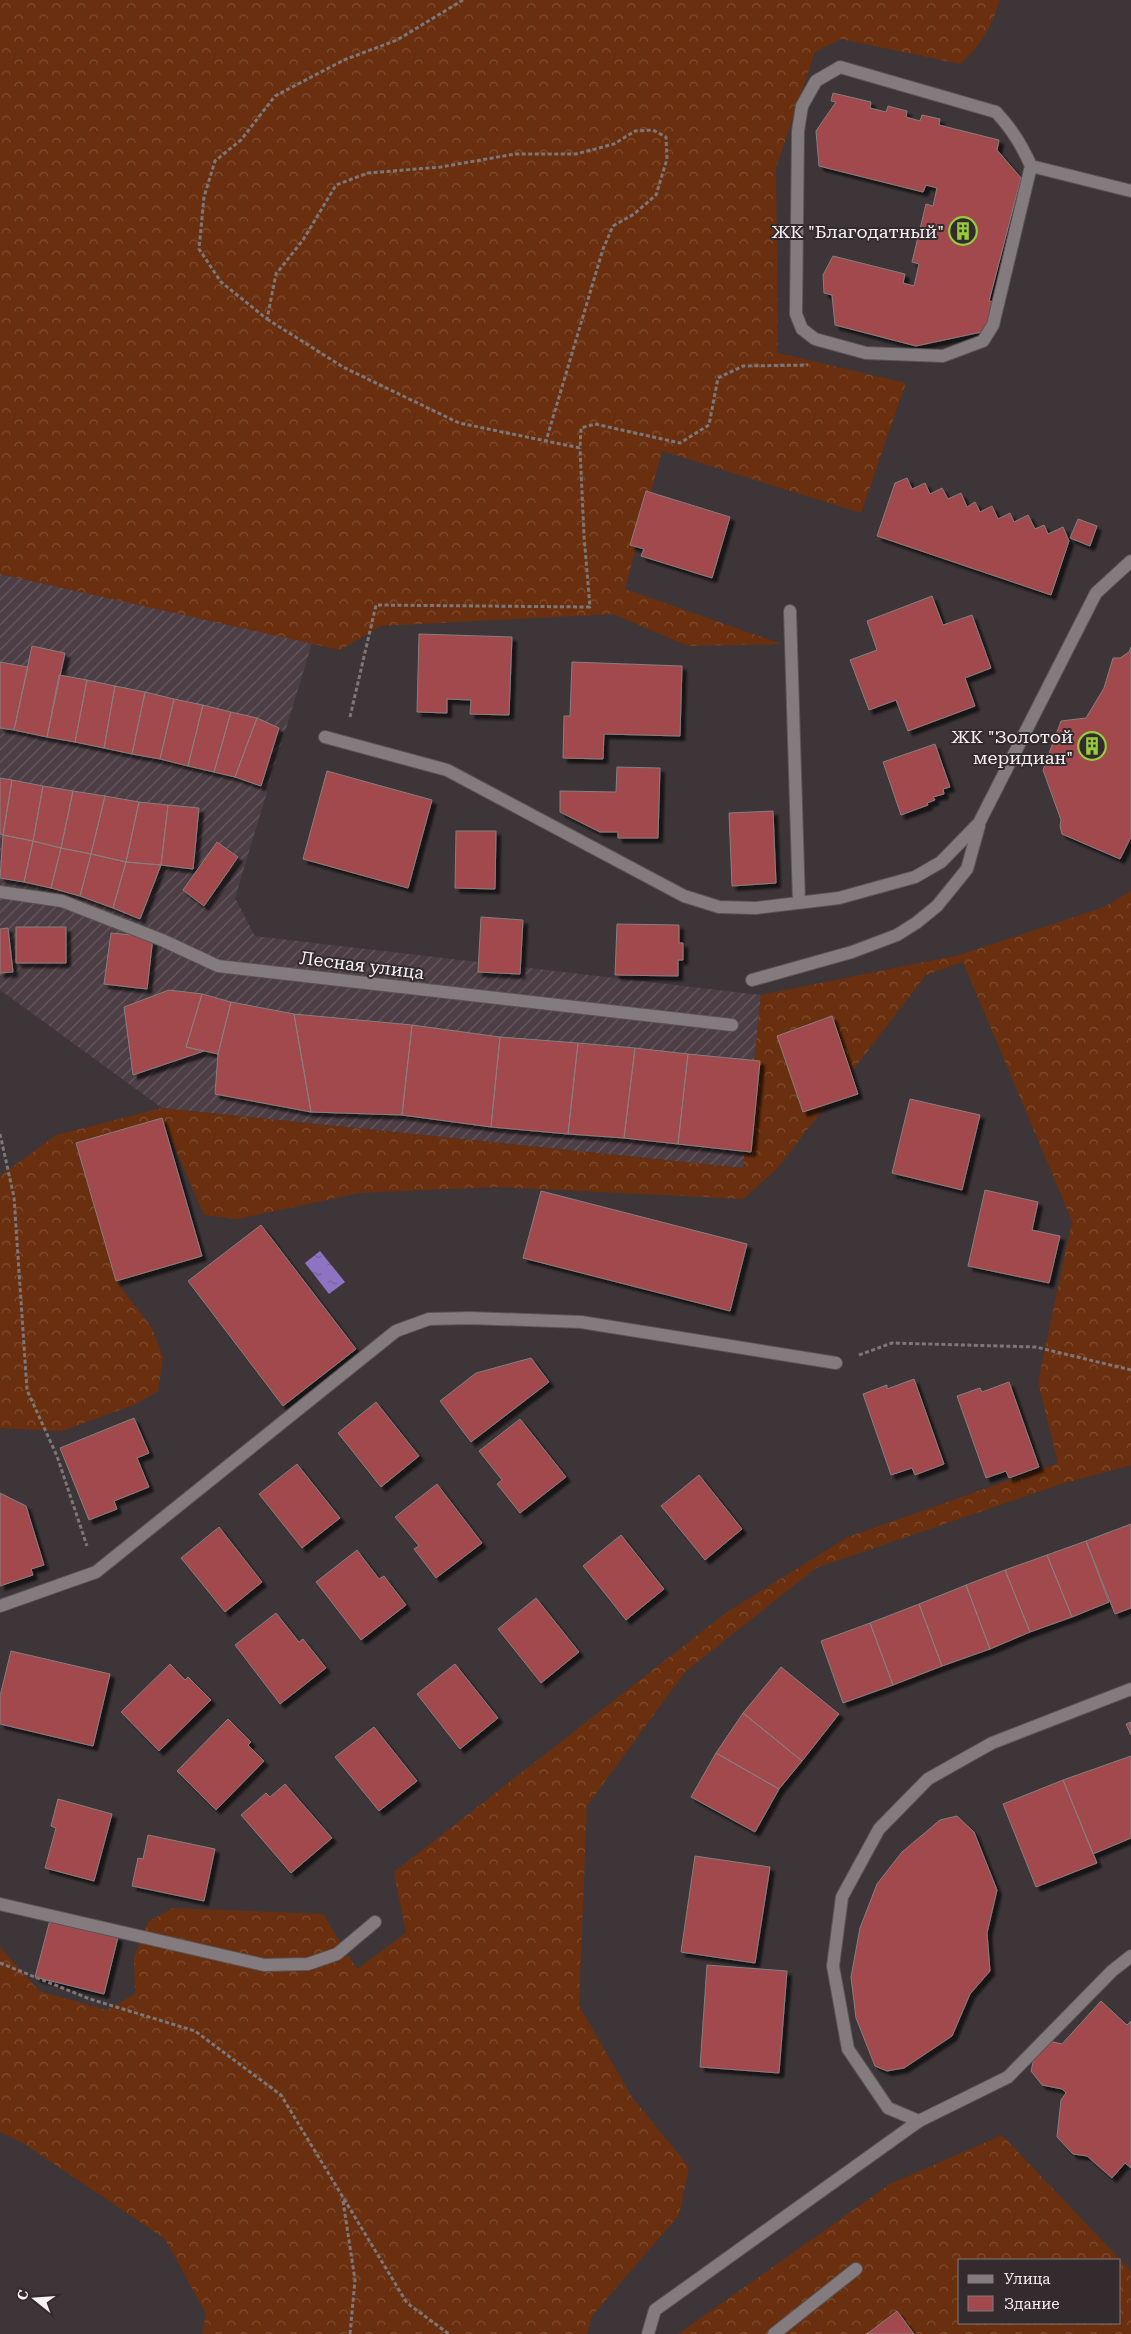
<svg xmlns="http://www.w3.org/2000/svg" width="1131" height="2334" font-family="'Roboto Serif',serif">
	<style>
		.industrial { fill: url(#industrial-furrows) }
		.forest { fill: url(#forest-crowns); fill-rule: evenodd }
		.water { fill: url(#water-ripples) }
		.building { fill: #a2494d; stroke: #887e7e; filter: url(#shadow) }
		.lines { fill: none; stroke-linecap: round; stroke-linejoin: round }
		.lane-casing { stroke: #5a5456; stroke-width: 14 }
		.street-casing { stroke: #5a5456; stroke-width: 14 }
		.path { stroke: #7e777a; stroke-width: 3; stroke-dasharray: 4 2.5; stroke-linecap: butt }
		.lane { stroke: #847b7f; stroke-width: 12 }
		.street { stroke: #847b7f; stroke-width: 12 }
		.labels { text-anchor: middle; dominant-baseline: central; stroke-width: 4; stroke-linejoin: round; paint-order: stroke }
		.poi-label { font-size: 18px; fill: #f5f0f2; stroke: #332b2e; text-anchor: end }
		.street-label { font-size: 18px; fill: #f5f0f2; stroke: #332b2e }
	</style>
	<defs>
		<pattern id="industrial-furrows" width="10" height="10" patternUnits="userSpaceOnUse" patternTransform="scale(1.25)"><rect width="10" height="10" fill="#4c3e44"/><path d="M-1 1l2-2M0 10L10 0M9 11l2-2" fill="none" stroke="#665a5f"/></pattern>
		<pattern id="forest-crowns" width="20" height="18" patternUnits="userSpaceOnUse" patternTransform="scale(1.25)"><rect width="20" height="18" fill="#692f0e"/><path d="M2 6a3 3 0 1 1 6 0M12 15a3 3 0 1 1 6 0" fill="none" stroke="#7f4d32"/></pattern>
		<pattern id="water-ripples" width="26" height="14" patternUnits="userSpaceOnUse" patternTransform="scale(1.25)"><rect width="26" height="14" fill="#8e73c2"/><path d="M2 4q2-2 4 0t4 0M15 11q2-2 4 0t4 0" fill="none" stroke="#736292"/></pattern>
		<filter id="shadow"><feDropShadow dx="4.5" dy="4.5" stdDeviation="1" flood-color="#0009"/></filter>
	</defs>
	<rect width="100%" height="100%" fill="#3d3538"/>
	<!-- industrial -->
	<path class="industrial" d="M0,574L312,643L235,898L255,936L761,995L743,1168L162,1108L0,990Z"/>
	<!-- forest -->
	<path class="forest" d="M0,0H999C994,24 979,49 960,64L841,39L815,52L776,168L778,353L906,383L861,513L662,451L625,589L782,644L688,646L613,614L381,626L340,650L0,574Z
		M1131,891V1465L1061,1484L816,1568L685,1672L587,1806L579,2006L632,2097L689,2167L679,2215L592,2316L587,2334H202L206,2314L165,2239L23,2143L0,2132V1947L39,1991L107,2010L135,1994L134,1957L148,1922L172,1908L323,1914L357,1969L406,1933L394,1872L727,1612L848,1537L1058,1463L1038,1382L1072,1221L963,962L926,975L777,1169L743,1199L497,1187L359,1193L237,1219L204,1215L162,1118L76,1144L116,1281L152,1328L163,1357L158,1391L136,1404L62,1431L0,1428V1176L56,1135L162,1108L743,1168L761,995L959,955L1104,907Z
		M1002,2135L1131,2271V2334H678L890,2184ZM960,2260H1120V2323H960Z"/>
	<!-- water -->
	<path class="water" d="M320,1251L345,1282L329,1294L305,1263Z"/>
	<!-- building -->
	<path class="building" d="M833,93L871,102L870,108L886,112L888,106L907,111L906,117L920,121L922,115L940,119L939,125L999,140L997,150L1021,178L989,301L994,302L986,331L916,346L835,325L832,295L824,293L823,275L833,256L905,274L903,283L914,286L919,264L912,262L926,204L933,206L937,188L926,185L923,192L819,166L816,131L836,102L831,101Z
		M907,478L912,489L925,483L930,494L942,488L948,499L961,493L967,507L975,502L980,512L992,506L998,519L1010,513L1014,522L1028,515L1035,529L1044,525L1048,534L1063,527L1069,541L1051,595L877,536L895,483Z
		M646,491L730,517L712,578L641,556L644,549L630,545Z
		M1078,519L1097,526L1090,546L1070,538Z
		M932,596L943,625L972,615L991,668L965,678L975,706L908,731L896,700L869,710L850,660L877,650L867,621Z
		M419,634L512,637L509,715L470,714L471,700L447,699V713L417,712Z
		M32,646L65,653L47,737L14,730Z
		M1131,647V837L1120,859L1062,834L1060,826L1061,820L1043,770L1061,721L1086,718L1104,688L1113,658H1120L1129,652Z
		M0,662L28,667L14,730L0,728Z
		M572,662L682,666L680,736L604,734L603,759L563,758L564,716H570Z
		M59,675L87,680L75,742L47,737Z
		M87,680L115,686L104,748L75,742Z
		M115,686L145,692L132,754L104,748Z
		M145,692L174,699L160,759L132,754Z
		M174,699L203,705L188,766L160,759Z
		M203,705L231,712L214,772L188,766Z
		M231,712L257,718L235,777L214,772Z
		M257,718L279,728L261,786L235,777Z
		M935,744L950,787L943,789L944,794L933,797L935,800L927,803L928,805L901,815L883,762Z
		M617,767L660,768L658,838H618V832H600L560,812V791L616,792Z
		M327,771L432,800L408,888L303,859Z
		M0,778L12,780L3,835L0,834Z
		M12,780L43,786L33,841L3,835Z
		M43,786L73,791L61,848L33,841Z
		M73,791L105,796L91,854L61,848Z
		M105,796L139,802L126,862L91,854Z
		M139,802L168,805L161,865L126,862Z
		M168,805L199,808L193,869L161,865Z
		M773,811L776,883L732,886L729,813Z
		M456,831H496L495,889L455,888Z
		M3,835L33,841L24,882L0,878Z
		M33,841L61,848L51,888L24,882Z
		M217,842L238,857L204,906L183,890Z
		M61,848L91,854L80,896L51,888Z
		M91,854L126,862L113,908L80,896Z
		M126,862L161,865L140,919L113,908Z
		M481,917L523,920L520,974L478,972Z
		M617,924L679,925V943H683V960H678V976L615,975Z
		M16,927H66V963H16Z
		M8,928L13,972L0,973V929Z
		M111,933L153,937L147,989L104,984Z
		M169,990L202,994L186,1047L204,1051L133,1075L124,1007Z
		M202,994L231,1002L218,1054L186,1047Z
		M231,1002L294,1014L311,1112L215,1094L218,1054Z
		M294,1014L412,1025L402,1115L311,1112Z
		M832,1016L858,1094L803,1112L777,1036Z
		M412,1025L500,1037L491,1127L402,1115Z
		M500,1037L578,1043L568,1134L491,1127Z
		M578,1043L635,1048L624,1138L568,1134Z
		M635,1048L688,1054L678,1144L624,1138Z
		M688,1054L760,1061L751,1152L678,1144Z
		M910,1099L980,1115L962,1190L892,1173Z
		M162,1118L202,1256L116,1281L76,1143Z
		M985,1190L1038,1202L1032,1230L1060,1236L1049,1283L968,1266Z
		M541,1191L747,1244L730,1311L523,1258Z
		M261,1225L356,1349L283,1406L188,1281Z
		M531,1358L549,1382L471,1442L440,1401L476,1373Z
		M914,1379L944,1464L915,1475L912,1468L891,1475L863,1394L887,1385V1389Z
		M1009,1382L1039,1467L1009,1478L1006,1471L986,1478L957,1396L980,1388L982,1392Z
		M376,1402L419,1456L381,1487L338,1433Z
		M134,1418L149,1453L137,1458L149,1487L114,1501L117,1509L89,1520L60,1448Z
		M520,1419L566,1477L520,1513L497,1484L502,1480L479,1451Z
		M297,1464L340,1518L302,1548L259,1494Z
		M699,1475L742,1529L705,1560L661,1506Z
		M437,1484L482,1543L436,1578L414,1549L419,1546L395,1517Z
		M0,1493L26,1506L44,1565L31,1569L33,1575L0,1586Z
		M1131,1524V1608L1115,1614L1086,1541Z
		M219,1527L262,1582L225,1612L181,1558Z
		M621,1535L664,1589L626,1620L583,1566Z
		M1086,1541L1109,1602L1072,1617L1047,1555Z
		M357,1550L379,1579L384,1576L406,1605L361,1640L316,1582Z
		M1047,1555L1072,1617L1030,1632L1005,1570Z
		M1005,1570L1030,1632L990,1649L966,1585Z
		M966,1585L990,1649L942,1666L919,1604Z
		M536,1598L579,1652L541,1683L498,1629Z
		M919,1604L942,1666L893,1685L870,1623Z
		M276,1613L299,1642L303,1639L326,1668L280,1704L235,1645Z
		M870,1623L893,1685L843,1703L821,1641Z
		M11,1651L110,1674L93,1746L0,1724V1696Z
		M170,1664L185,1680L188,1677L211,1700L159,1751L121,1712Z
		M455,1664L498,1718L460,1749L417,1694Z
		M781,1667L839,1714L802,1761L743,1713Z
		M743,1713L802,1761L779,1789L716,1753Z
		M228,1719L251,1742L248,1745L264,1761L216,1810L177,1771Z
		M1131,1722V1735L1126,1724Z
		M374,1727L417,1781L379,1811L335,1757Z
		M716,1753L779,1789L755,1832L691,1797Z
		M1131,1756V1838L1093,1854L1063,1780Z
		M1063,1780L1097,1863L1036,1887L1003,1804Z
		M285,1784L332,1838L291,1873L241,1815L266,1793L270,1797Z
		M58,1799L112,1814L94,1881L45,1868L56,1828L51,1826Z
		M957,1816L974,1832L997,1890L987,1933L990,1971L970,1994L952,2036L904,2068L887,2071L875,2066L856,2018L851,1977L860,1928L877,1884L902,1852L940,1820Z
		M148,1835L215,1849L204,1901L132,1886L138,1858L143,1859Z
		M695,1856L770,1867L755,1963L681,1952Z
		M50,1920L118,1937L104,1994L35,1977Z
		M707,1965L787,1971L779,2073L700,2067Z
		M1101,2001L1127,2025L1131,2021V2168L1125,2163L1112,2178L1087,2156L1073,2154L1057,2137L1061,2100L1066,2093L1062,2089L1042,2085L1031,2071L1035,2054L1049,2041L1062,2044Z
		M897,2311L914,2334H867Z"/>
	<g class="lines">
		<defs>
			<path id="lane" d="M840,67L996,112C1012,129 1022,145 1031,166L993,325L983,341L943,356L866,353L815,339L802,329L796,314L798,131L802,106L816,81Z
				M1031,166L1131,191
				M790,611L799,902
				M325,737L447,770L684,896L719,907L756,908L839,898L915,877L941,862L979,823L1096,593L1131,561
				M752,980L852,952L897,935L916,923L937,906L967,869L979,826
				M0,1606L96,1572L396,1331L429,1319L470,1318L581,1322L836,1363
				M0,1904L264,1965L308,1964L337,1954L375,1922
				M648,2334L655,2310L919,2121
				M774,2334L856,2269"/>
			<path id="street" d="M0,892L62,901L162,940L218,966L732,1025
				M1131,1689L992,1743L928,1779L879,1829L842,1897L833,1966L848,2049L888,2108L919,2121L1008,2077L1112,1971L1131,1956"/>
		</defs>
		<!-- lane casing -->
		<use href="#lane" class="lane-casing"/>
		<!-- street casing -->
		<use href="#street" class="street-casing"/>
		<!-- path -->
		<path class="path" d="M463,0L397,40L344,60L275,96L241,140L215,161L204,197L199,249L221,282L267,319L276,274L303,240L336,185L368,173L441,167L515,154H576L614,144L635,131L653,130L666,137L667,159L656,195L634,214L613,226L603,249L546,441
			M267,319L343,367L459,423L580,448L581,428L595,424L680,443L709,425L718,378L743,366L808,365
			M350,717L376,605L590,607L584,536L580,448
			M0,1134L14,1197L27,1390L57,1456L87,1546
			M859,1355L892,1343L1036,1347L1131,1370
			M0,1963L90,1999L195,2031L281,2095L407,2303L449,2334
			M343,2201L355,2280L350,2334"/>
		<!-- lane -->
		<use href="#lane" class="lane"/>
		<!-- street -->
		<use href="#street" class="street"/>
	</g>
	<!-- icons -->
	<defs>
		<symbol id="building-ring" viewBox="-11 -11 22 22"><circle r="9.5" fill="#332b2e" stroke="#96cc39" stroke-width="1.5"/><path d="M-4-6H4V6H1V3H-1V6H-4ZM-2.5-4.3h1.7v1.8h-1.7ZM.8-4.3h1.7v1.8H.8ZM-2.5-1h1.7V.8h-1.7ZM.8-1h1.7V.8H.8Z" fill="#96cc39"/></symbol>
	</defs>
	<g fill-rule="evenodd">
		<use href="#building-ring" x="947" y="215" width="32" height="32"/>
		<use href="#building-ring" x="1076" y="730" width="32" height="32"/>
	</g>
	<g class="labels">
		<!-- poi labels -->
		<g class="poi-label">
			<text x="944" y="231">ЖК "Благодатный"</text>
			<text x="1073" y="736">ЖК "Золотой<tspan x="1073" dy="21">меридиан"</tspan></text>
		</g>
		<!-- street labels -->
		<g class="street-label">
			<text transform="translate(362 965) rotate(7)">Лесная улица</text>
		</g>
	</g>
	<!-- legend -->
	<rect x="958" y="2259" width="162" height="65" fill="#332b2e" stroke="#817a7c"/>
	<rect x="968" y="2275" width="25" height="8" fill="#847b7f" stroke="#817a7c"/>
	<text x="1004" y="2284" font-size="15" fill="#f5f0f2">Улица</text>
	<rect x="968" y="2296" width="25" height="15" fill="#a2494d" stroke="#817a7c"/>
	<text x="1004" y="2309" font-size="15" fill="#f5f0f2">Здание</text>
	<!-- north arrow -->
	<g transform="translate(35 2299) rotate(287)" stroke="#332b2e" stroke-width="4" paint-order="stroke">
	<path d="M0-4L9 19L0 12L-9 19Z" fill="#f5f0f2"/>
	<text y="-8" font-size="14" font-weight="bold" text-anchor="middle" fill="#f5f0f2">С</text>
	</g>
</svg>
